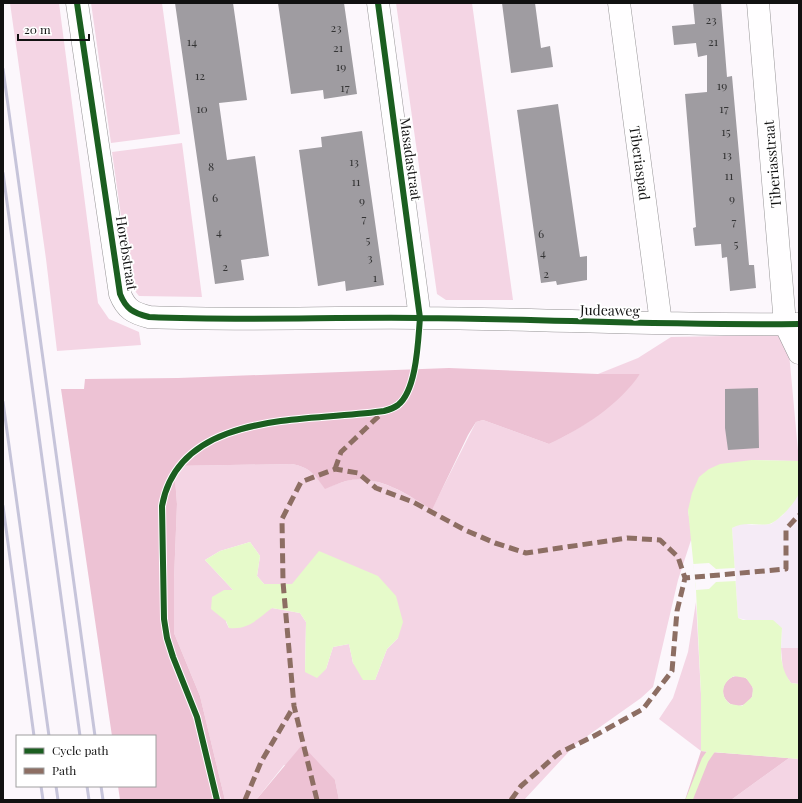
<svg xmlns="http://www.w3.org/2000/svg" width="802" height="803" font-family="'Playfair Display',serif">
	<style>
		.green { fill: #f4d5e4; fill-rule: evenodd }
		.forest { fill: #edc2d4 }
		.plaza { fill: #f5ebf6 }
		.water { fill: #e6faca; fill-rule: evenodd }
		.pier { fill: #fcf7fc }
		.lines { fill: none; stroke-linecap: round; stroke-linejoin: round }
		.stream { stroke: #e6faca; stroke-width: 7 }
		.building { fill: #9f9ca1 }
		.minor-casing { stroke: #979597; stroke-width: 23 }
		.minor { stroke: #fffeff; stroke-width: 22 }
		.rail { stroke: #c6c4da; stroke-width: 3 }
		.quiet { stroke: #8d6e63; stroke-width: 5; stroke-dasharray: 10 5; stroke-linecap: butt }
		.cycleway-casing { stroke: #fff; stroke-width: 8 }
		.cycleway { stroke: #1b5e20; stroke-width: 6 }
		.labels { text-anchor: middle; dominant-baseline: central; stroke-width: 4; stroke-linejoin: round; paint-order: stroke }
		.number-label { font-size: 12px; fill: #343435 }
		.street-label { font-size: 14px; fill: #111; stroke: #fff }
	</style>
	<rect width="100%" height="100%" fill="#fcf7fc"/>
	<!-- green -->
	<path class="green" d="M10,3H59L98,303L109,319L139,332L141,345L57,351L46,259Z
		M91,3H162L180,134L111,143Z
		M396,3H472L513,300H446L437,294Z
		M182,143L202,297L139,296L131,286L112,152Z
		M784,335L789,353L799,461L752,460L688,510L692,537L678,580L653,687L641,698L576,744L524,800H339L335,780L284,765L256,800H225L200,696L174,633V580L177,504L174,466L292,464C311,468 314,474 325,488C332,486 339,483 346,481C378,474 406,494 432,509L476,422L483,420L549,444C587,426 613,406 640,374H598L638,358L671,337ZM250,542L260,556L257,576L264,584H292L398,638L387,649L375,680L353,663L349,644L333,647L326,669L305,672L306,622L300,613L272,608L229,628L226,622L233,590L205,560L220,551Z
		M696,602L701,694V751L659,719L673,698L688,652Z
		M781,648H799V684L791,683L783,672Z
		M789,758L799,759V800H731Z"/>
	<!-- forest -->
	<path class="forest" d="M449,368L598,374H640C619,405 583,428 549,444L483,420L476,422L468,435L432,510C407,494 378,474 346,481C339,483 332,486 325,489C314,474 311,468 292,464L174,466L177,504L174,580V633L200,696L225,800H120L118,786H155V736H112L61,389H84L85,379L178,378Z
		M723 691a15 15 0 1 1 30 0a15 15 0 1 1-30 0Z
		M302,745L335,780L339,800H256Z
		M701,751L711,752L789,758L731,800H685Z"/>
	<!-- plaza -->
	<path class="plaza" d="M799,494V648H781L782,628L738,618L732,528L741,523L752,525L771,524L783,515Z"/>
	<!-- water -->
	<path class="water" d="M752,460L799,461C799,471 801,483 799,493C797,501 777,523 769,524C755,526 745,521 732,528L738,618L743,620H773L782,628C781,649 778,665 791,683L799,684V759L701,751V694L696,590L688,510L692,493L699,477L709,469L720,464ZM734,676L746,678L753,688L752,697L742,706L730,704C719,695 722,682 734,676Z
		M250,542L260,556L257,576L264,584H292L319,551L378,576L396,596L403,622L398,638L387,649L375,680H363L353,663L349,644L333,647L326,669L317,678L305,672L306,622L300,613L272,608C257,619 249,630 229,628L226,621L211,609L212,597L224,590H233L205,560L220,551Z"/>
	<!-- pier -->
	<path class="pier" d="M709,563L716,569L735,568L736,581L716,582L709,589L696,590L693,564Z"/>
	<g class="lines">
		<!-- stream -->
		<path class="stream" d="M689,800L705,760L716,744"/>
	</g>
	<!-- building -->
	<path class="building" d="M175,3H233L247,100L219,103L227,160L255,156L269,256L241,260L244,280L215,284Z
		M278,3H344L357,94L324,99L323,90L291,94Z
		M502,3H535L541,48L550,46L553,67L511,73Z
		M693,3H721L727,77L732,76L749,265H754L756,288L730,291L727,257L722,258L721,244L695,246L693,228L696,227L685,94L707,92V55L698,57L696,43L674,45L672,26L695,24Z
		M558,104L580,257L587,256V280L557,285L556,281L541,283L517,110Z
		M362,131L384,285L346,291L345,281L318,286L299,150L322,147L321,137Z
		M758,388L759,448L728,450L725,428V389Z"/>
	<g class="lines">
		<defs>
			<path id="minor" d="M77,3L120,294C126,309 133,313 149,317C239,321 329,317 420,318C546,319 673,326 799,324
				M378,3L420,318
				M619,3L661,323
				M758,3L785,324L799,353"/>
		</defs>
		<!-- minor casing -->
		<use href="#minor" class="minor-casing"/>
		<!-- minor -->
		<use href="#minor" class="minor"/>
		<!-- rail -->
		<path class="rail" d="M3,69L95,736
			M3,173L80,736
			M3,402L49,736
			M3,506L34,736
			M41,786L43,800
			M56,786L58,800
			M87,786L89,800
			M101,786L103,800"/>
		<!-- quiet -->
		<path class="quiet" d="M335,469L341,452L383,412
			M245,800L261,762L294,706
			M317,800L294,706L283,582L282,519L301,482L335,469L358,473L376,488L413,502L465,530L495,543L526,553L627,538L660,540L678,557L685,578L786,569V529L799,515
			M511,800L521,786L559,753L594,736L643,709L672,671L677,611L685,578"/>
		<defs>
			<path id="cycleway" d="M77,3L120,294C126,309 133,313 149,317C239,321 329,317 420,318C546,319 673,326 799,324
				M217,800L197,717L173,657L167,638L164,619L162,506C179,409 311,422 384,411C388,410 394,408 398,405C417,390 418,340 420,318L378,3"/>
		</defs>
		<!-- cycleway casing -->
		<use href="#cycleway" class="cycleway-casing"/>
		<!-- cycleway -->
		<use href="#cycleway" class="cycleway"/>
	</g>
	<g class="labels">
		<!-- number labels -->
		<g class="number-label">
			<text x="711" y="19">23</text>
			<text x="336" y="27">23</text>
			<text x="192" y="41">14</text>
			<text x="713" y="41">21</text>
			<text x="338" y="47">21</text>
			<text x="341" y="66">19</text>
			<text x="200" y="75">12</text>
			<text x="722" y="85">19</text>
			<text x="345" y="87">17</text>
			<text x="202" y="108">10</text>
			<text x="724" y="108">17</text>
			<text x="726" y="131">15</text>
			<text x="727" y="154">13</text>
			<text x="354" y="161">13</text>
			<text x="211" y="166">8</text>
			<text x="729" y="175">11</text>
			<text x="356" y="181">11</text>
			<text x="215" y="197">6</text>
			<text x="732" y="198">9</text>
			<text x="362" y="200">9</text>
			<text x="364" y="218">7</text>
			<text x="734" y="221">7</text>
			<text x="219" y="231">4</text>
			<text x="541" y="233">6</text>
			<text x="368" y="239">5</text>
			<text x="736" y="243">5</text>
			<text x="543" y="252">4</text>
			<text x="370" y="257">3</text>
			<text x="225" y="266">2</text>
			<text x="546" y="273">2</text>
			<text x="375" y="277">1</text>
		</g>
		<!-- street labels -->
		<g class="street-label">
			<text transform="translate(411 159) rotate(82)">Masadastraat</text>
			<text transform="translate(640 163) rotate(82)">Tiberiaspad</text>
			<text transform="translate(772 164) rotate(-95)">Tiberiasstraat</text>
			<text transform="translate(127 253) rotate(81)">Horebstraat</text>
			<text transform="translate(610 310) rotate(1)">Judeaweg</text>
		</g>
	</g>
	<!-- border -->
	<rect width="802" height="803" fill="none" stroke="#111111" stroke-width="8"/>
	<!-- legend -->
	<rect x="16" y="735" width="140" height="52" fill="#ffffff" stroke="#a0a0a0"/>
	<rect x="24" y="748" width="20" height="6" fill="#1b5e20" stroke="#a0a0a0"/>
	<text x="52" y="755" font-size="12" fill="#111111">Cycle path</text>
	<rect x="24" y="768" width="20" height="6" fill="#8d6e63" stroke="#a0a0a0"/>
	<text x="52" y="775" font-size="12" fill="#111111">Path</text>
	<!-- scale -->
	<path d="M18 34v6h71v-6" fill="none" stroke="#111111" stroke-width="2"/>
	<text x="24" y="34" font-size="12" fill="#111111" stroke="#ffffff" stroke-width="3" paint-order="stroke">20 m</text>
</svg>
